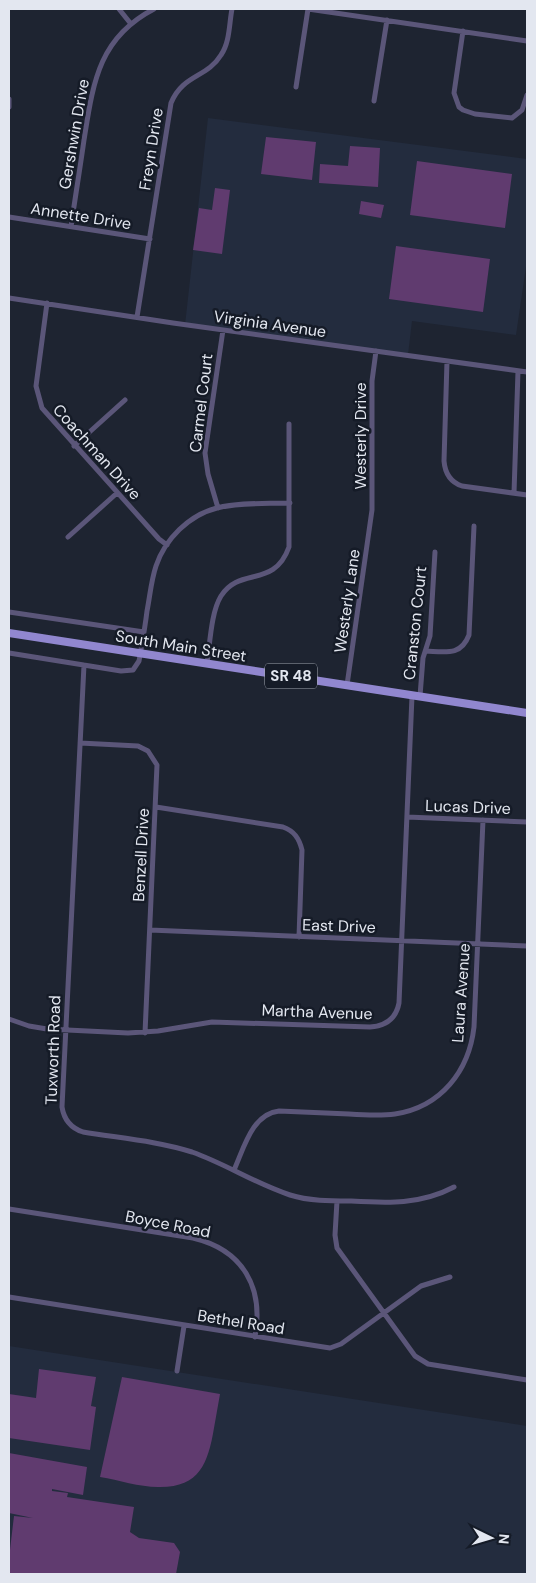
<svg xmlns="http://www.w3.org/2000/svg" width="536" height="1583" font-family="'DM Sans',sans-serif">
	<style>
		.built { fill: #232c3e }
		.green { fill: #603b6f }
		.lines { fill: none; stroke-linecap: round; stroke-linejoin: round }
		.street { stroke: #5b5679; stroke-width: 5 }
		.primary { stroke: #9187cf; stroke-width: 8 }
		.labels { text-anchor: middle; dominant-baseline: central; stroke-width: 5; stroke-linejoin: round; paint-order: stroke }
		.shield { fill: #151b27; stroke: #a5aab4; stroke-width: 1 }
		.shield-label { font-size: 15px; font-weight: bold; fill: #e3e7f0 }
		.street-label { font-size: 16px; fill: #e3e7f0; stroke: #151b27 }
	</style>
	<rect width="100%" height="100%" fill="#1e2431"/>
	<!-- built -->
	<path class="built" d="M208,118L527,159V260L516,335L412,321L408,355L185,325Z
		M9,1346L527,1426V1574H9Z"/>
	<!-- green -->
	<path class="green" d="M266,137L316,142L312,180L261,174Z
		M350,146L380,148L378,187L319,183L320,164L348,166Z
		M417,161L512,174L505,228L410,215Z
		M215,188L230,190L222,254L193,250L199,208L212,210Z
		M361,201L384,205L381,218L359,214Z
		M396,246L490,259L483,312L389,299Z
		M39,1369L96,1377L91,1406L96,1407L90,1450L9,1438V1394L36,1398Z
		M122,1377L220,1394C218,1405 216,1417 214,1428C208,1464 199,1488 158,1487C139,1487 119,1480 100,1477Z
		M9,1453L87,1467L83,1495L52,1489V1491L68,1493L67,1497L134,1507L130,1532L139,1538L174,1543L180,1552L176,1574H9V1558L14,1516L33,1518L9,1513Z"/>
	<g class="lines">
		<!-- street -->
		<path class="street" d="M119,9L131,24
			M463,31L454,93L459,107L463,110L475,114L512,118L522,110L527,95
			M296,87L308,9L527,41
			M9,99V107
			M374,101L387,20
			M9,217L150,239
			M71,227C75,198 80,169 84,140C93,84 98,38 154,9
			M9,298L173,323L527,372
			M47,303L36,386L42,408L159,539L167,545
			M137,317L171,103C183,74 207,78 221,55C230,42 229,24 232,9
			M447,361L444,461C445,473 450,482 462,486L527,495
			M74,446L125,400
			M514,493L518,371
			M218,508L208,474L205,453L223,330
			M68,537L117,493
			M9,612L144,632
			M426,651C446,652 461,656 469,635L474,526
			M9,653L121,671L133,670L139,661C142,644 145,628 147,611C150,596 151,581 156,566C165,539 189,515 217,508C241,502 266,504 290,503
			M207,663C210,644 211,612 221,596C240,566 274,589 289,547V424
			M84,665L62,1107C64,1120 71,1128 83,1132C119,1138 157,1141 192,1152C226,1164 256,1184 290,1195C309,1201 330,1201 350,1201C387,1203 420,1205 454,1187
			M347,685L372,510V381L376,351
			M420,696L423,658L430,636L435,552
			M80,743L138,746L148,751L157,765L145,1033
			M156,807L283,827C294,831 299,838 302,850L299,937
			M407,817L527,822
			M150,930L527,946
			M9,1019L29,1026L47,1029L128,1033L158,1031L212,1022L370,1027C386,1026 396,1019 399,1003L412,696
			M234,1170C244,1148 252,1114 279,1111C302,1112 326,1113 349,1114C364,1115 380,1116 395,1114C441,1107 469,1071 474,1027L483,820
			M337,1201L335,1235L337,1248L415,1356L428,1364L527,1380
			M9,1209L193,1238C243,1250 264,1287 255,1337
			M9,1297L330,1348L341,1344L421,1286L450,1277
			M177,1371L184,1326"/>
		<!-- primary -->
		<path class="primary" d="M9,633L527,713"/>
	</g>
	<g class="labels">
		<!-- shield labels -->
		<rect class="shield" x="265" y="663.5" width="52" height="25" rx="4"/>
		<g class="shield-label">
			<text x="291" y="676">SR 48</text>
		</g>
		<!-- street labels -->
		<g class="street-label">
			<text transform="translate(74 134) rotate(-80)">Gershwin Drive</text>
			<text transform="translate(151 149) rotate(-81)">Freyn Drive</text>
			<text transform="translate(81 216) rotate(9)">Annette Drive</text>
			<text transform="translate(270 324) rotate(8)">Virginia Avenue</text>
			<text transform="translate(201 403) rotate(-83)">Carmel Court</text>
			<text transform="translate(360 436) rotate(-90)">Westerly Drive</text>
			<text transform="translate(97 452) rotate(48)">Coachman Drive</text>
			<text transform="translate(347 601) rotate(-82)">Westerly Lane</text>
			<text transform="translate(415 623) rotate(-84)">Cranston Court</text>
			<text transform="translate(181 646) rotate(9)">South Main Street</text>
			<text transform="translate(468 807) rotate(2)">Lucas Drive</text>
			<text transform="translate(141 855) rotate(-87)">Benzell Drive</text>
			<text transform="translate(339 926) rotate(2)">East Drive</text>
			<text transform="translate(461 993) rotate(-86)">Laura Avenue</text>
			<text transform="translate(317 1012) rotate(2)">Martha Avenue</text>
			<text transform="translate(53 1050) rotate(-88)">Tuxworth Road</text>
			<text transform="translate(168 1224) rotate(11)">Boyce Road</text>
			<text transform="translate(241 1322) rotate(9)">Bethel Road</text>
		</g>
	</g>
	<!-- border -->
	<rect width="536" height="1583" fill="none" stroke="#e3e7f0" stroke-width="20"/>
	<!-- north arrow -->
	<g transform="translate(491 1538) rotate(95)" stroke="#151b27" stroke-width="4" paint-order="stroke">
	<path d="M0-4L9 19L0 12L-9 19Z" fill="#e3e7f0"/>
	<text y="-8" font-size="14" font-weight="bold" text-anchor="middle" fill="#e3e7f0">N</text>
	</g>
</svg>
